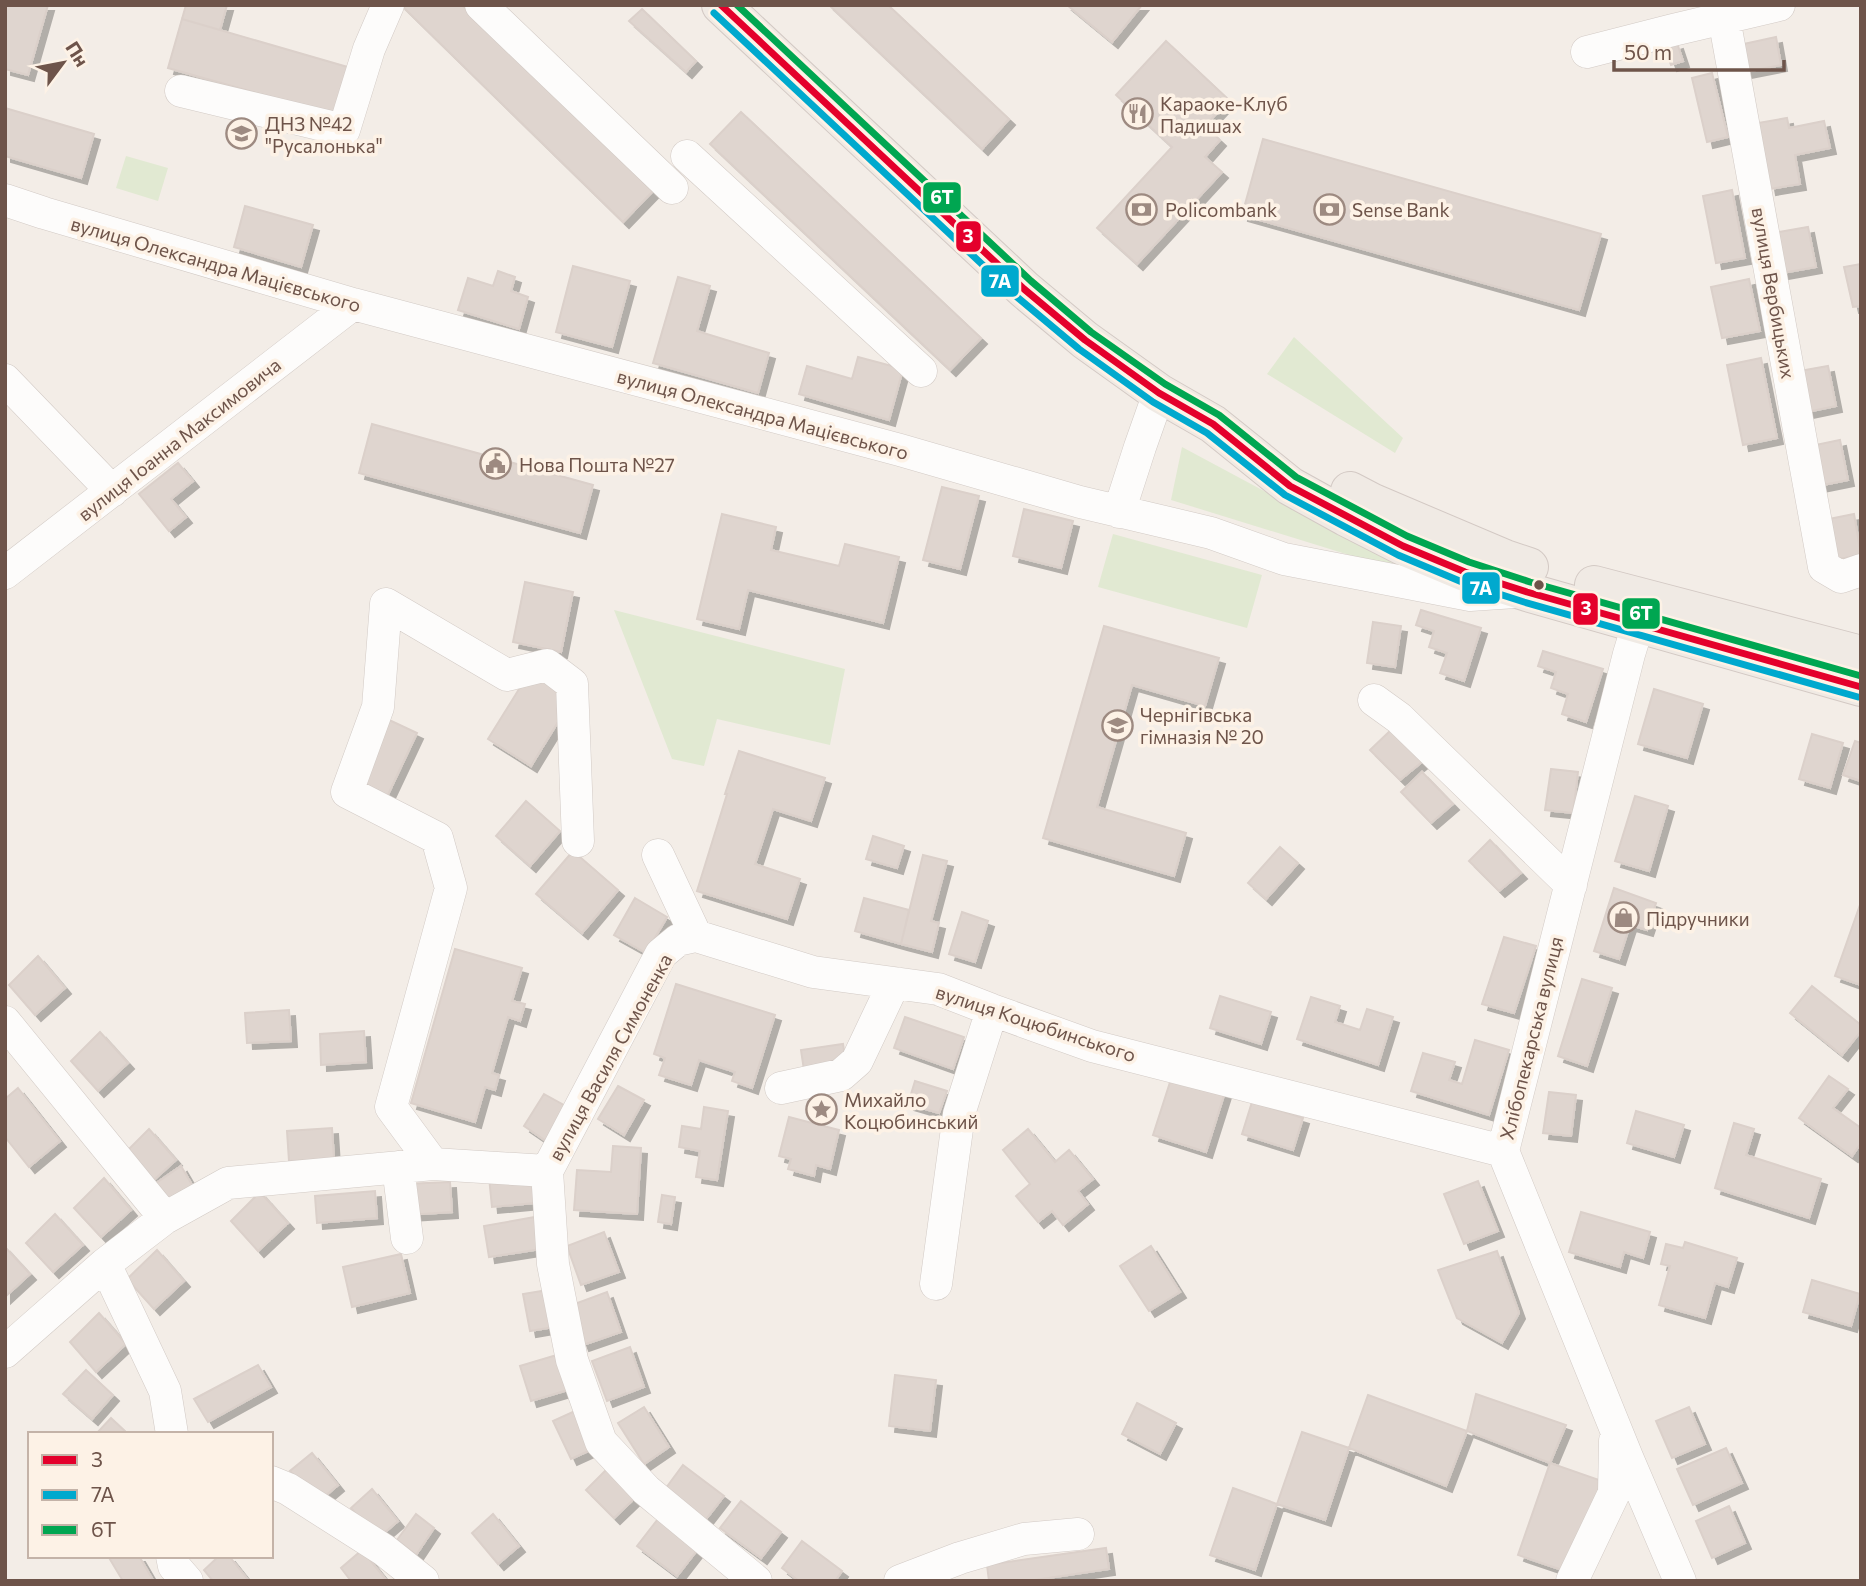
<svg xmlns="http://www.w3.org/2000/svg" width="1866" height="1586" font-family="Commissioner,sans-serif">
	<style>
		.green { fill: #e1e9d2 }
		.building { fill: #dfd5cf; stroke: #dbd0ca; stroke-width: 2; filter: url(#shadow) }
		.lines { fill: none; stroke-linecap: round; stroke-linejoin: round }
		.minor-casing { stroke: #d2cac5; stroke-width: 33 }
		.major-casing { stroke: #d3c9c4; stroke-width: 40 }
		.minor { stroke: #fdfcfb; stroke-width: 32 }
		.major { stroke: #f0eae4; stroke-width: 38 }
		.bus-1-casing { stroke: #fdf2e6; stroke-width: 12 }
		.bus-2-casing { stroke: #fdf2e6; stroke-width: 12 }
		.bus-3-casing { stroke: #fdf2e6; stroke-width: 12 }
		.bus-1 { stroke: #e4002b; stroke-width: 7 }
		.bus-2 { stroke: #00a9ce; stroke-width: 7 }
		.bus-3 { stroke: #00a651; stroke-width: 7 }
		.bus-dot { fill: #6e544a; stroke: #fdf2e6; stroke-width: 2.5 }
		.labels { text-anchor: middle; dominant-baseline: central; stroke-width: 7; stroke-linejoin: round; paint-order: stroke }
		.poi-label { font-size: 19px; fill: #6e544a; stroke: #fdf2e6; text-anchor: start }
		.street-label { font-size: 19px; fill: #6e544a; stroke: #fdf2e6 }
		.line-badge { stroke: #fdf2e6; stroke-width: 2.5 }
		.badge-label { font-size: 19px; text-anchor: middle; font-weight: bold; fill: #fff }
	</style>
	<defs>
		<filter id="shadow"><feDropShadow dx="6" dy="6" stdDeviation="0" flood-color="#0004"/></filter>
	</defs>
	<rect width="100%" height="100%" fill="#f3ede7"/>
	<!-- green -->
	<path class="green" d="M126,156L168,168L158,201L116,188Z
		M1294,337L1403,438L1395,453L1267,374Z
		M1182,447L1430,580L1171,500Z
		M1113,534L1262,575L1247,628L1098,587Z
		M614,610L845,669L830,745L717,719L704,766L672,759Z"/>
	<!-- building -->
	<path class="building" d="M5,5H48L28,75L5,69Z
		M186,5H227L220,30L182,19Z
		M401,5H462L653,191L623,222Z
		M829,5H888L1009,119L982,149Z
		M1067,5H1142L1112,42Z
		M642,9L696,61L686,72L629,21Z
		M182,19L351,68L338,116L168,68Z
		M1776,37L1781,65L1745,72L1739,45Z
		M1166,41L1229,100L1205,126L1220,140L1205,157L1222,172L1137,264L1097,228L1172,147L1116,95Z
		M1677,43L1683,61L1671,65L1665,47Z
		M1712,73L1728,137L1707,142L1692,78Z
		M5,108L94,134L81,178L5,156Z
		M741,112L981,338L950,370L710,144Z
		M1787,118L1789,128L1824,121L1830,148L1795,155L1800,184L1770,189L1758,123Z
		M1263,139L1601,234L1579,310L1242,215Z
		M1732,190L1745,258L1716,263L1703,196Z
		M245,206L313,225L301,267L234,247Z
		M1808,227L1816,267L1782,273L1773,233Z
		M1861,264V306L1853,307L1844,267Z
		M573,266L630,281L612,347L556,332Z
		M498,271L515,277L511,291L528,297L519,329L458,310L468,278L493,286Z
		M678,277L710,286L697,331L769,353L758,393L653,363Z
		M1749,279L1760,331L1722,338L1711,287Z
		M858,357L903,369L889,420L799,394L807,366L852,379Z
		M1761,358L1777,438L1743,445L1727,365Z
		M1828,366L1836,406L1802,413L1794,372Z
		M372,424L593,485L580,533L359,473Z
		M1840,440L1848,480L1813,487L1806,447Z
		M178,463L193,481L171,499L186,517L169,531L139,494Z
		M942,487L979,496L960,569L923,560Z
		M1024,509L1073,521L1061,568L1013,556Z
		M722,514L776,527L771,550L839,566L845,544L899,557L883,623L748,590L739,629L697,619Z
		M1854,514L1861,555L1828,561L1819,521Z
		M525,582L573,592L561,652L513,642Z
		M1421,610L1481,628L1464,681L1440,673L1447,653L1429,647L1434,631L1416,625Z
		M1373,622L1401,626L1395,667L1367,663Z
		M1104,626L1219,658L1205,706L1132,685L1097,807L1186,833L1174,876L1043,838Z
		M1543,651L1603,669L1586,722L1562,714L1568,694L1551,688L1556,672L1538,666Z
		M529,673L572,699L531,766L488,739Z
		M1654,689L1703,704L1687,758L1638,744Z
		M387,719L417,733L385,801L355,787Z
		M1391,730L1422,762L1400,780L1370,750Z
		M1812,734L1843,743L1830,788L1799,779Z
		M1855,741L1861,743V781L1843,775Z
		M739,751L825,778L811,821L773,809L755,864L800,879L787,919L697,891L727,794H725Z
		M1551,769L1578,772L1573,813L1545,810Z
		M1422,772L1453,804L1431,823L1401,792Z
		M1635,796L1668,806L1649,871L1615,861Z
		M526,801L560,831L530,866L496,836Z
		M873,836L904,846L897,868L866,859Z
		M1490,840L1521,873L1499,891L1469,861Z
		M1280,847L1298,863L1266,899L1248,883Z
		M573,851L618,890L582,933L536,894Z
		M923,855L947,861L931,921L939,923L932,952L901,944Z
		M1614,888L1656,903L1647,930L1630,925L1619,959L1594,951Z
		M635,898L667,917L646,953L614,935Z
		M864,898L909,910L901,944L855,931Z
		M1861,902V985L1835,976Z
		M962,912L988,921L975,962L949,954Z
		M1504,937L1536,946L1514,1013L1482,1004Z
		M455,949L522,968L512,1001L525,1004L520,1021L508,1017L492,1073L499,1075L495,1090L485,1087L475,1122L411,1103Z
		M38,956L65,988L35,1015L9,985Z
		M1582,979L1612,988L1587,1066L1558,1056Z
		M676,984L775,1015L752,1088L732,1081L735,1072L699,1060L691,1085L659,1075L665,1058L654,1054Z
		M1812,986L1861,1025V1031L1842,1055L1790,1013Z
		M1220,996L1271,1012L1261,1044L1210,1028Z
		M1311,997L1340,1006L1335,1022L1360,1030L1367,1009L1393,1017L1378,1065L1297,1039Z
		M289,1010L291,1041L247,1043L245,1013Z
		M905,1017L964,1037L953,1069L894,1048Z
		M364,1031L366,1062L321,1065L320,1034Z
		M100,1032L128,1063L98,1091L71,1061Z
		M1475,1040L1509,1050L1489,1115L1411,1091L1423,1053L1455,1062L1449,1080L1462,1084Z
		M843,1044L846,1064L804,1070L801,1050Z
		M1172,1076L1225,1092L1206,1152L1153,1135Z
		M1829,1076L1848,1089L1833,1108L1861,1128V1143L1852,1156L1799,1118Z
		M915,1081L947,1091L939,1113L908,1104Z
		M618,1086L644,1100L624,1135L598,1119Z
		M18,1088L60,1141L29,1167L5,1137V1099Z
		M1549,1092L1576,1095L1571,1136L1543,1133Z
		M544,1094L569,1108L549,1143L524,1126Z
		M1252,1102L1303,1118L1293,1150L1242,1134Z
		M704,1107L728,1111L717,1180L696,1177L700,1151L679,1147L682,1126L701,1129Z
		M1636,1111L1684,1125L1674,1157L1627,1143Z
		M789,1117L839,1130L830,1169L816,1165L814,1176L788,1169L791,1159L779,1156Z
		M1734,1123L1754,1129L1746,1155L1821,1179L1809,1218L1715,1188Z
		M332,1128L334,1159L289,1161L287,1131Z
		M149,1129L176,1160L146,1187L120,1158Z
		M1028,1129L1055,1162L1069,1150L1093,1179L1078,1191L1088,1204L1063,1225L1052,1211L1038,1222L1016,1196L1030,1184L1003,1150Z
		M613,1146L641,1148L637,1214L574,1210L577,1170L611,1172Z
		M181,1166L195,1190L167,1211L152,1186Z
		M532,1173L534,1203L492,1207L489,1177Z
		M104,1178L131,1210L101,1237L74,1208Z
		M1478,1181L1498,1231L1464,1244L1444,1194Z
		M450,1182L452,1212L407,1215L405,1184Z
		M375,1191L377,1218L317,1223L315,1196Z
		M260,1192L288,1223L258,1251L231,1221Z
		M662,1195L675,1197L671,1224L658,1222Z
		M1581,1212L1650,1232L1643,1258L1624,1252L1620,1267L1569,1252Z
		M55,1214L83,1245L53,1272L26,1243Z
		M535,1217L541,1249L489,1257L484,1226Z
		M604,1232L619,1272L581,1285L567,1246Z
		M1685,1242L1737,1258L1728,1287L1715,1283L1705,1318L1659,1305L1670,1266L1661,1264L1666,1244L1683,1248Z
		M1151,1246L1180,1292L1149,1311L1120,1266Z
		M5,1247L30,1274L5,1297Z
		M157,1250L184,1281L154,1309L127,1279Z
		M1497,1251L1519,1313L1502,1343L1457,1318L1438,1270Z
		M401,1254L410,1293L352,1307L343,1267Z
		M1812,1280L1860,1294L1851,1326L1803,1312Z
		M548,1290L554,1327L530,1331L523,1294Z
		M607,1292L621,1332L583,1345L569,1306Z
		M99,1313L126,1344L96,1372L70,1342Z
		M630,1347L644,1387L607,1401L592,1361Z
		M560,1354L571,1389L531,1401L520,1366Z
		M258,1365L271,1387L208,1422L194,1399Z
		M86,1370L113,1395L92,1419L63,1394Z
		M895,1375L936,1380L930,1431L889,1426Z
		M1476,1394L1566,1425L1550,1463L1467,1431Z
		M1368,1395L1467,1431L1446,1486L1349,1448Z
		M1137,1403L1176,1423L1160,1454L1122,1434Z
		M644,1407L669,1447L644,1464L618,1423Z
		M1689,1407L1705,1444L1672,1458L1656,1421Z
		M577,1410L595,1448L571,1459L553,1421Z
		M111,1418L128,1434H96Z
		M1302,1432L1349,1448L1325,1520L1277,1504Z
		M1726,1448L1742,1483L1693,1505L1677,1469Z
		M312,1453L338,1485L317,1503L290,1471Z
		M1550,1463L1602,1481L1571,1573L1518,1555Z
		M683,1465L724,1496L703,1523L663,1492Z
		M608,1468L636,1497L614,1518L586,1490Z
		M1233,1488L1277,1504L1255,1570L1210,1555Z
		M372,1489L398,1521L377,1539L351,1508Z
		M741,1501L781,1532L761,1558L720,1528Z
		M1729,1506L1745,1543L1712,1558L1696,1521Z
		M416,1514L434,1528L416,1555L397,1540Z
		M493,1514L519,1546L498,1564L472,1533Z
		M658,1519L698,1549L677,1576L637,1546Z
		M802,1541L842,1571L835,1581H799L782,1568Z
		M1106,1548L1109,1569L1028,1581H989L987,1565Z
		M362,1550L387,1581H351L341,1568Z
		M108,1556H139L153,1580L123,1581Z
		M219,1556H229L249,1581H213L204,1570Z"/>
	<g class="lines">
		<defs>
			<path id="minor" d="M481,5L672,188
				M1720,5L1724,18L1824,567L1841,577L1861,570
				M1587,52L1673,30L1779,5
				M181,91L344,130L369,49L388,5
				M687,156L921,371
				M5,200L44,213L353,304L900,450L1080,502L1211,533L1284,559L1470,595L1515,592
				M5,380L112,491
				M1119,512L1140,447L1159,393
				M5,573L353,304
				M1645,602L1629,654L1503,1151L1627,1457L1680,1581
				M1374,700L1399,718L1571,885
				M658,855L696,936L813,972L938,989L992,1010L1092,1046L1503,1151
				M696,936L678,940L661,954L547,1171L553,1264L572,1360L601,1442L646,1490L756,1581
				M5,1022L165,1218
				M781,1088L841,1075L857,1061L894,983
				M433,1164L391,1107L451,888L437,838L347,792L378,707L386,604L507,675L547,665L572,684L578,841
				M398,1167L407,1238
				M105,1264L165,1391L172,1434
				M936,1284L959,1114L992,1010
				M5,1352L105,1264L165,1218L228,1183L433,1164L547,1171
				M271,1482L288,1489L384,1550L423,1581
				M172,1556L174,1566L187,1581
				M900,1581L960,1558L1024,1539L1078,1534
				M1572,1581L1614,1493L1615,1441"/>
			<path id="major" d="M721,5L1024,289L1085,340L1159,393L1213,424L1290,486L1346,517L1403,546L1465,572L1527,592L1861,687
				M1350,491L1373,503L1505,559L1529,567
				M1594,585L1861,655"/>
		</defs>
		<!-- minor casing -->
		<use href="#minor" class="minor-casing"/>
		<!-- major casing -->
		<use href="#major" class="major-casing"/>
		<!-- minor -->
		<use href="#minor" class="minor"/>
		<!-- major -->
		<use href="#major" class="major"/>
		<defs>
			<path id="bus-1" d="M721,5L1024,289L1085,340L1159,393L1213,424L1290,486L1403,546L1465,572L1527,592L1861,687"/>
			<path id="bus-2" d="M714,13L1017,297L1079,349L1153,402L1207,433L1285,495L1398,555L1462,582L1524,602L1858,697"/>
			<path id="bus-3" d="M737,5L1031,281L1091,332L1165,384L1219,415L1296,477L1407,536L1469,562L1530,582L1861,676"/>
		</defs>
		<!-- bus-1 casing -->
		<use href="#bus-1" class="bus-1-casing"/>
		<!-- bus-2 casing -->
		<use href="#bus-2" class="bus-2-casing"/>
		<!-- bus-3 casing -->
		<use href="#bus-3" class="bus-3-casing"/>
		<!-- bus-1 -->
		<use href="#bus-1" class="bus-1"/>
		<!-- bus-2 -->
		<use href="#bus-2" class="bus-2"/>
		<!-- bus-3 -->
		<use href="#bus-3" class="bus-3"/>
	</g>
	<!-- icons -->
	<defs>
		<symbol id="restaurant-ring" viewBox="-11 -11 22 22"><circle r="9.5" fill="#fdf2e6" stroke="#9d8a81" stroke-width="1.5"/><path d="M-5-6h1v4h1v-4h1v4h1v-4h1v5L-1.5 .5V6h-2V.5L-5-1ZM5-6V6H3V1.5H1.5Q1.5-4 5-6Z" fill="#9d8a81"/></symbol>
		<symbol id="school-ring" viewBox="-11 -11 22 22"><circle r="9.5" fill="#fdf2e6" stroke="#9d8a81" stroke-width="1.5"/><path d="M0-5L7-2L0 1L-7-2ZM-4 1L0 2.5L4 1V4Q0 6-4 4Z" fill="#9d8a81"/></symbol>
		<symbol id="bank-ring" viewBox="-11 -11 22 22"><circle r="9.5" fill="#fdf2e6" stroke="#9d8a81" stroke-width="1.5"/><path d="M-6-4H6V4H-6ZM0-2.3a2.3 2.3 0 1 0 0 4.6a2.3 2.3 0 1 0 0-4.6Z" fill="#9d8a81"/></symbol>
		<symbol id="civic-ring" viewBox="-11 -11 22 22"><circle r="9.5" fill="#fdf2e6" stroke="#9d8a81" stroke-width="1.5"/><path d="M-.6-6.5H3V-4.5H.6V-3L4-1V1h2V6H-6V1h2V-1L-.6-3ZM-1.2 2.5V6h2.4V2.5Z" fill="#9d8a81"/></symbol>
		<symbol id="shop-ring" viewBox="-11 -11 22 22"><circle r="9.5" fill="#fdf2e6" stroke="#9d8a81" stroke-width="1.5"/><path d="M-5-2.5h2.3a2.7 3.5 0 0 1 5.4 0H5L5.5 6h-11ZM-1.5-2.5h3a1.5 2.3 0 0 0-3 0Z" fill="#9d8a81"/></symbol>
		<symbol id="sight-ring" viewBox="-11 -11 22 22"><circle r="9.5" fill="#fdf2e6" stroke="#9d8a81" stroke-width="1.5"/><path d="M0-6L1.8-2.2L6-1.7L2.9 1.2L3.7 5.4L0 3.3L-3.7 5.4L-2.9 1.2L-6-1.7L-1.8-2.2Z" fill="#9d8a81"/></symbol>
	</defs>
	<g fill-rule="evenodd">
		<use href="#restaurant-ring" x="1120" y="96" width="35" height="35"/>
		<use href="#school-ring" x="224" y="116" width="35" height="35"/>
		<use href="#bank-ring" x="1124" y="192" width="35" height="35"/>
		<use href="#bank-ring" x="1312" y="192" width="35" height="35"/>
		<use href="#civic-ring" x="478" y="446" width="35" height="35"/>
		<use href="#school-ring" x="1100" y="708" width="35" height="35"/>
		<use href="#shop-ring" x="1606" y="900" width="35" height="35"/>
		<use href="#sight-ring" x="804" y="1092" width="35" height="35"/>
	</g>
	<!-- markers -->
	<circle class="bus-dot" cx="1539" cy="585" r="6"/>
	<g class="labels">
		<!-- poi labels -->
		<g class="poi-label">
			<text x="1160" y="103">Караоке-Клуб<tspan x="1160" dy="22">Падишах</tspan></text>
			<text x="265" y="123">ДНЗ №42<tspan x="265" dy="22">"Русалонька"</tspan></text>
			<text x="1165" y="209">Policombank</text>
			<text x="1352" y="209">Sense Bank</text>
			<text x="519" y="464">Нова Пошта №27</text>
			<text x="1140" y="714">Чернігівська<tspan x="1140" dy="22">гімназія № 20</tspan></text>
			<text x="1646" y="918">Підручники</text>
			<text x="844" y="1099">Михайло<tspan x="844" dy="22">Коцюбинський</tspan></text>
		</g>
		<!-- street labels -->
		<g class="street-label">
			<text transform="translate(216 264) rotate(16)">вулиця Олександра Мацієвського</text>
			<text transform="translate(1774 293) rotate(80)">вулиця Вербицьких</text>
			<text transform="translate(763 414) rotate(15)">вулиця Олександра Мацієвського</text>
			<text transform="translate(179 439) rotate(-38)">вулиця Іоанна Максимовича</text>
			<text transform="translate(1036 1023) rotate(18)">вулиця Коцюбинського</text>
			<text transform="translate(1531 1038) rotate(-76)">Хлібопекарська вулиця</text>
			<text transform="translate(610 1057) rotate(-61)">вулиця Василя Симоненка</text>
		</g>
	</g>
	<g class="line-badge">
		<rect x="922" y="181" width="40" height="33" rx="7" fill="#00a651"/>
		<rect x="955" y="220" width="27" height="33" rx="7" fill="#e4002b"/>
		<rect x="980" y="264" width="40" height="34" rx="7" fill="#00a9ce"/>
		<rect x="1461" y="571" width="40" height="34" rx="7" fill="#00a9ce"/>
		<rect x="1572" y="592" width="27" height="34" rx="7" fill="#e4002b"/>
		<rect x="1621" y="597" width="40" height="33" rx="7" fill="#00a651"/>
	</g>
	<g class="badge-label">
		<text x="942" y="204">6Т</text>
		<text x="968" y="243">3</text>
		<text x="1000" y="288">7А</text>
		<text x="1481" y="595">7А</text>
		<text x="1586" y="615">3</text>
		<text x="1641" y="620">6Т</text>
	</g>
	<!-- border -->
	<rect width="1866" height="1586" fill="none" stroke="#6e544a" stroke-width="14"/>
	<!-- legend -->
	<rect x="28" y="1432" width="245" height="126" fill="#fdf2e6" stroke="#c4b3a8" stroke-width="2"/>
	<rect x="42" y="1455" width="35" height="10" fill="#e4002b" stroke="#c4b3a8" stroke-width="2"/>
	<text x="91" y="1467" font-size="21" fill="#6e544a">3</text>
	<rect x="42" y="1490" width="35" height="10" fill="#00a9ce" stroke="#c4b3a8" stroke-width="2"/>
	<text x="91" y="1502" font-size="21" fill="#6e544a">7А</text>
	<rect x="42" y="1525" width="35" height="10" fill="#00a651" stroke="#c4b3a8" stroke-width="2"/>
	<text x="91" y="1537" font-size="21" fill="#6e544a">6Т</text>
	<!-- north arrow -->
	<g transform="translate(63 63) rotate(58)" stroke="#fdf2e6" stroke-width="5" paint-order="stroke">
	<path d="M0-5L12 26L0 18L-12 26Z" fill="#6e544a"/>
	<text y="-10" font-size="19" font-weight="bold" text-anchor="middle" fill="#6e544a">Пн</text>
	</g>
	<!-- scale -->
	<path d="M1614 60v10h170v-10" fill="none" stroke="#6e544a" stroke-width="3.5"/>
	<text x="1624" y="60" font-size="21" fill="#6e544a" stroke="#fdf2e6" stroke-width="5" paint-order="stroke">50 m</text>
</svg>
